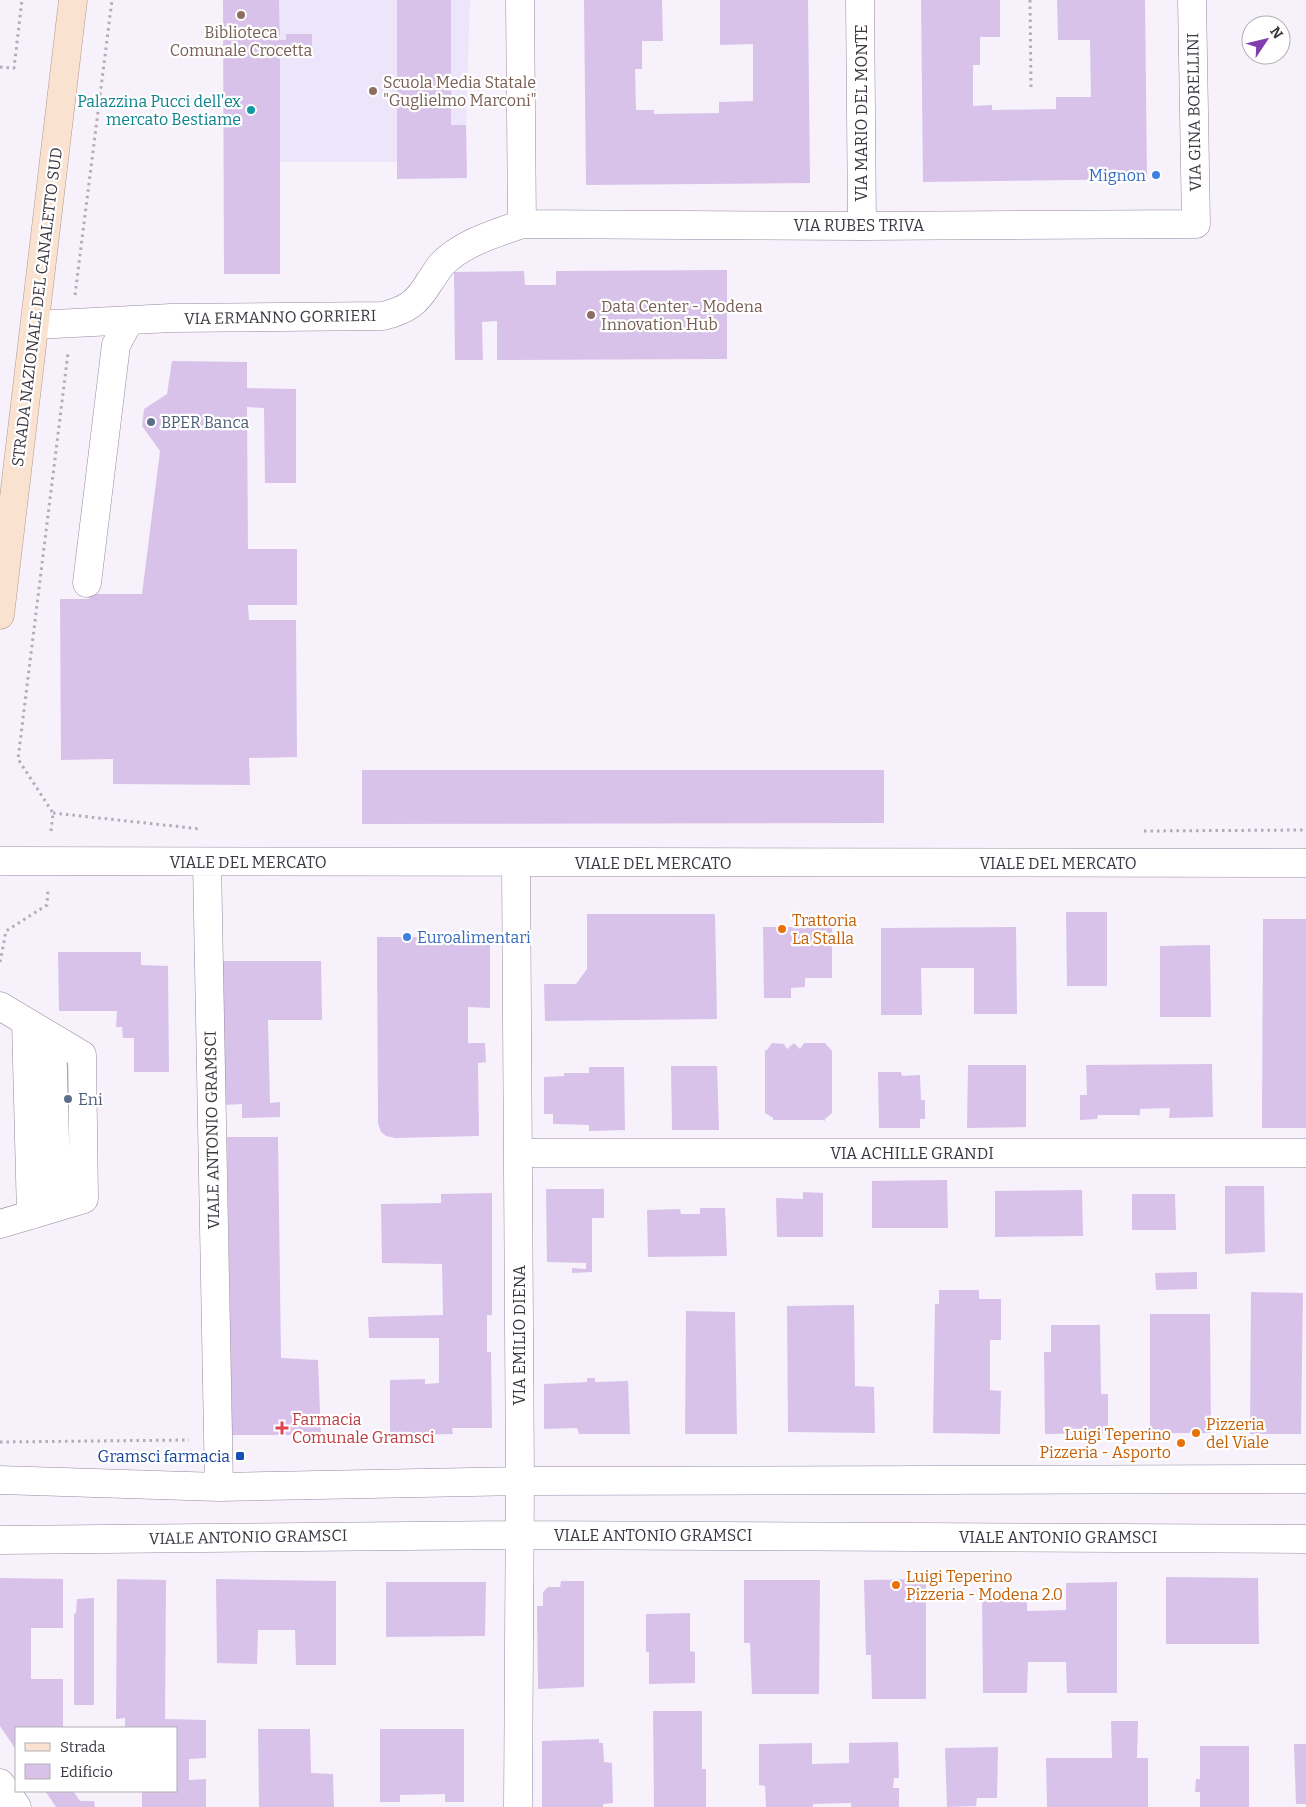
<svg xmlns="http://www.w3.org/2000/svg" width="1306" height="1807" font-family="Bitter,serif">
	<style>
		.education { fill: #ede6fb }
		.building { fill: #d9c2ea }
		.lines { fill: none; stroke-linecap: round; stroke-linejoin: round }
		.minor-casing { stroke: #9589a0; stroke-width: 29 }
		.major-casing { stroke: #b49989; stroke-width: 29 }
		.path { stroke: #b2acb7; stroke-width: 3; stroke-dasharray: 2.5 4; stroke-linecap: butt }
		.minor { stroke: #fff; stroke-width: 28 }
		.major { stroke: #f9e2d0; stroke-width: 28 }
		.education-dot { fill: #8d6e63; stroke: #fff; stroke-width: 2 }
		.culture-dot { fill: #0f9aa8; stroke: #fff; stroke-width: 2 }
		.shop-dot { fill: #3f7fe0; stroke: #fff; stroke-width: 2 }
		.service-dot { fill: #5c6f8a; stroke: #fff; stroke-width: 2 }
		.food-dot { fill: #e8710a; stroke: #fff; stroke-width: 2 }
		.health-dot { fill: #e0444e; stroke: #fff; stroke-width: 2 }
		.transit-dot { fill: #1a4fb4; stroke: #fff; stroke-width: 2 }
		.labels { text-anchor: middle; dominant-baseline: central; stroke-width: 4.5; stroke-linejoin: round; paint-order: stroke }
		.education-label { font-size: 16px; fill: #785e54; stroke: #fff; text-anchor: start }
		.culture-label { font-size: 16px; fill: #0d838f; stroke: #fff; text-anchor: end }
		.street-label { font-size: 16px; fill: #3b3640; stroke: #fff }
		.shop-label { font-size: 16px; fill: #366cbe; stroke: #fff; text-anchor: end }
		.service-label { font-size: 16px; fill: #4e5e75; stroke: #fff; text-anchor: start }
		.food-label { font-size: 16px; fill: #c56008; stroke: #fff; text-anchor: start }
		.health-label { font-size: 16px; fill: #be3a42; stroke: #fff; text-anchor: start }
		.transit-label { font-size: 16px; fill: #164399; stroke: #fff; text-anchor: end }
	</style>
	<rect width="100%" height="100%" fill="#f7f1fc"/>
	<!-- education -->
	<path class="education" d="M279,0H470L466,125L467,178L397,162H280V57H312V35L286,34V40H280Z"/>
	<!-- building -->
	<path class="building" d="M223,0H279L280,40H286V34H312V57H280V274H224Z
		M397,0H451V125H466L467,178L397,179Z
		M584,0H662L663,41H642V69H635L636,110H654V114L719,113V102L753,101V44L720,45V0H808L810,183L586,185Z
		M921,0H1000V37H980V65H973V106L992,105V110L1056,109V97H1091L1090,40H1058L1057,0H1145L1147,179L923,182Z
		M727,270V359L497,360V321L482,322L483,360H455L454,272L524,271L525,285H556V271Z
		M172,361L247,362V388L296,389V483H265L264,408L247,407L248,549H297V605H248L249,620H296L297,757L249,758L250,785L113,784V759L61,760L60,599H88L93,594H142L160,451L142,426L144,409L167,394Z
		M362,770H884V823L362,824Z
		M1066,912H1107V986H1067Z
		M587,914H715L717,1019L545,1021L544,984H576L587,969Z
		M1263,919H1306V1128H1262Z
		M763,927H832V978H805V987L791,988V998H764Z
		M1016,927L1017,1014H974V968H921L922,1015H881V928Z
		M377,937H490V1008L468,1007V1043H485L486,1062L478,1063L479,1136L395,1138L386,1136L381,1132L378,1123Z
		M1210,945L1211,1017H1160V946Z
		M58,952H141V965L168,966L169,1072H134V1038H123L122,1027H116L117,1011H59Z
		M222,961H321L322,1020H268L270,1103L280,1102V1117L242,1118V1104L224,1105Z
		M772,1043L784,1044L787,1049L794,1043L800,1049L804,1043H825L832,1051V1113L825,1119V1121L823,1120H773V1118L765,1113V1050H767Z
		M1212,1064L1213,1117L1169,1118L1170,1108L1140,1109V1115H1098L1097,1119L1080,1120V1095H1087L1086,1065Z
		M968,1065H1026V1127L967,1128Z
		M671,1066H717L719,1130H672Z
		M589,1067H624L625,1130L589,1131V1125L553,1124V1114H544V1077L564,1076V1073H589Z
		M878,1072H901L902,1076L920,1075L921,1100H925V1119H920V1128H879Z
		M227,1137H278L281,1358L318,1360L321,1435H232Z
		M947,1180L948,1228H872V1181Z
		M1225,1186H1264L1265,1252L1225,1254Z
		M546,1189H604V1218H592V1272L572,1273V1268L586,1269V1263L547,1262Z
		M1082,1190L1083,1236L995,1237V1191Z
		M803,1192L823,1193V1237H777L776,1198L803,1199Z
		M492,1193V1315H487V1352H491L492,1428H452L453,1434L390,1435V1380L425,1379V1384L439,1383V1338H369L368,1317L443,1315L442,1264L382,1263L381,1204L441,1203V1194Z
		M1132,1194H1175L1176,1230H1132Z
		M700,1208H725L727,1256L648,1257L647,1210L680,1209L681,1214H700Z
		M1197,1272V1289L1156,1290L1155,1273Z
		M939,1290H979V1299H1001V1340H990V1390L1001,1391L1000,1434L933,1433L935,1304H939Z
		M1251,1292L1303,1293L1301,1434H1250Z
		M854,1305L855,1386L874,1387L875,1433L788,1432L787,1306Z
		M686,1311L735,1312L737,1434H685Z
		M1150,1314H1210L1211,1433H1150Z
		M1051,1325H1100L1101,1394H1108V1433L1045,1434L1044,1352H1051Z
		M587,1378H595V1382L628,1381L630,1434H579L577,1428L544,1429V1384L587,1382Z
		M1166,1577L1258,1578L1259,1644H1166Z
		M0,1578L63,1579V1628H31V1679H63V1728H16V1750L0,1726Z
		M117,1579L166,1580L165,1719L206,1720V1758L189,1759V1780L206,1779V1807H142V1791H176V1728H125V1718L116,1719Z
		M216,1579L336,1581V1665H296L295,1630H258L257,1664L217,1663Z
		M926,1579V1699H872L871,1655H866L864,1580Z
		M744,1580H820L819,1694H752L750,1643H744Z
		M561,1581H584V1687L538,1689L537,1606H543V1592L548,1587H560Z
		M386,1582H486L485,1636L386,1637Z
		M1117,1582V1693H1067L1066,1662H1028L1027,1693H983L982,1595L1027,1594V1611L1066,1610V1583Z
		M94,1598V1705H74V1614L76,1613L77,1599Z
		M690,1613V1651L695,1652V1683L649,1684V1652H646V1614Z
		M653,1711H702V1769H706V1807H654Z
		M1111,1721H1138L1137,1758H1148V1807H1047L1046,1758H1112Z
		M258,1729H310L311,1773L333,1774L334,1807H259Z
		M380,1729H464V1802H445V1794L400,1795V1802H380Z
		M599,1739V1743H603L604,1762L612,1763L613,1803L603,1804V1807H542V1741Z
		M898,1742L899,1778H894L893,1788H899V1807H851V1803L813,1804V1807H766L765,1786L759,1785V1744L812,1743V1764L849,1763V1743Z
		M1294,1744H1306V1804H1296Z
		M1200,1746H1249V1807H1200V1792H1195L1196,1779H1200Z
		M998,1747L997,1798H977L976,1806L947,1807L945,1748Z
		M45,1791H73L80,1801H94L95,1807H56Z"/>
	<g class="lines">
		<defs>
			<path id="minor" d="M520,0L522,224
				M860,0L862,226
				M35,325L171,318L383,316C407,310 417,303 430,281C434,276 437,270 441,265C462,243 494,234 522,224L862,226L1196,224L1192,0
				M87,583L116,345L129,321
				M0,861L1306,863
				M207,862L219,1487
				M516,863L520,1481L518,1807
				M0,1006L82,1055L84,1199L0,1224
				M26,1022L31,1215
				M52,1038L57,1207
				M518,1153H1306
				M0,1480L219,1487L520,1481L1306,1479
				M0,1540L520,1535L1306,1539
				M0,1783L17,1807"/>
			<path id="major" d="M0,615L73,0"/>
		</defs>
		<!-- minor casing -->
		<use href="#minor" class="minor-casing"/>
		<!-- major casing -->
		<use href="#major" class="major-casing"/>
		<!-- path -->
		<path class="path" d="M1030,0L1031,89
			M0,67L14,68L22,0
			M75,295L112,0
			M53,813L201,829
			M51,831L53,813L18,759L68,353
			M1144,831L1306,830
			M0,962L6,931L47,905L48,890
			M0,1442L189,1440"/>
		<!-- minor -->
		<use href="#minor" class="minor"/>
		<!-- major -->
		<use href="#major" class="major"/>
	</g>
	<!-- markers -->
	<g class="education-dot">
		<circle cx="241" cy="15" r="5"/>
		<circle cx="373" cy="91" r="5"/>
		<circle cx="591" cy="315" r="5"/>
	</g>
	<circle class="culture-dot" cx="251" cy="110" r="5"/>
	<g class="shop-dot">
		<circle cx="1156" cy="175" r="5"/>
		<circle cx="407" cy="937" r="5"/>
	</g>
	<g class="service-dot">
		<circle cx="151" cy="422" r="5"/>
		<circle cx="68" cy="1099" r="5"/>
	</g>
	<g class="food-dot">
		<circle cx="782" cy="929" r="5"/>
		<circle cx="1196" cy="1433" r="5"/>
		<circle cx="1181" cy="1443" r="5"/>
		<circle cx="896" cy="1585" r="5"/>
	</g>
	<path class="health-dot" d="M279.5 1420.5h5v5h5v5h-5v5h-5v-5h-5v-5h5z"/>
	<rect class="transit-dot" x="235" y="1451" width="10" height="10" rx="2.5"/>
	<g class="labels">
		<!-- education labels -->
		<g class="education-label">
			<text x="241" y="32" text-anchor="middle">Biblioteca<tspan x="241" dy="18">Comunale Crocetta</tspan></text>
			<text x="383" y="82">Scuola Media Statale<tspan x="383" dy="18">"Guglielmo Marconi"</tspan></text>
			<text x="601" y="306">Data Center - Modena<tspan x="601" dy="18">Innovation Hub</tspan></text>
		</g>
		<!-- culture labels -->
		<g class="culture-label">
			<text x="241" y="101">Palazzina Pucci dell'ex<tspan x="241" dy="18">mercato Bestiame</tspan></text>
		</g>
		<!-- street labels -->
		<g class="street-label">
			<text transform="translate(1194 112) rotate(-91)">VIA GINA BORELLINI</text>
			<text transform="translate(861 113) rotate(-90)">VIA MARIO DEL MONTE</text>
			<text x="859" y="225">VIA RUBES TRIVA</text>
			<text transform="translate(37 307) rotate(-83)">STRADA NAZIONALE DEL CANALETTO SUD</text>
			<text transform="translate(280 317) rotate(-1)">VIA ERMANNO GORRIERI</text>
			<text x="248" y="862">VIALE DEL MERCATO</text>
			<text x="653" y="863">VIALE DEL MERCATO</text>
			<text x="1058" y="863">VIALE DEL MERCATO</text>
			<text transform="translate(212 1130) rotate(-91)">VIALE ANTONIO GRAMSCI</text>
			<text x="912" y="1153">VIA ACHILLE GRANDI</text>
			<text transform="translate(519 1335) rotate(-90)">VIA EMILIO DIENA</text>
			<text x="653" y="1535">VIALE ANTONIO GRAMSCI</text>
			<text transform="translate(248 1537) rotate(-1)">VIALE ANTONIO GRAMSCI</text>
			<text x="1058" y="1537">VIALE ANTONIO GRAMSCI</text>
		</g>
		<!-- shop labels -->
		<g class="shop-label">
			<text x="1146" y="175">Mignon</text>
			<text x="417" y="937" text-anchor="start">Euroalimentari</text>
		</g>
		<!-- service labels -->
		<g class="service-label">
			<text x="161" y="422">BPER Banca</text>
			<text x="78" y="1099">Eni</text>
		</g>
		<!-- food labels -->
		<g class="food-label">
			<text x="792" y="920">Trattoria<tspan x="792" dy="18">La Stalla</tspan></text>
			<text x="1206" y="1424">Pizzeria<tspan x="1206" dy="18">del Viale</tspan></text>
			<text x="1171" y="1434" text-anchor="end">Luigi Teperino<tspan x="1171" dy="18">Pizzeria - Asporto</tspan></text>
			<text x="906" y="1576">Luigi Teperino<tspan x="906" dy="18">Pizzeria - Modena 2.0</tspan></text>
		</g>
		<!-- health labels -->
		<g class="health-label">
			<text x="292" y="1419">Farmacia<tspan x="292" dy="18">Comunale Gramsci</tspan></text>
		</g>
		<!-- transit labels -->
		<g class="transit-label">
			<text x="230" y="1456">Gramsci farmacia</text>
		</g>
	</g>
	<!-- legend -->
	<rect x="15" y="1727" width="162" height="65" fill="#ffffff" stroke="#b1afb3"/>
	<rect x="25" y="1743" width="25" height="8" fill="#f9e2d0" stroke="#b1afb3"/>
	<text x="60" y="1752" font-size="15" fill="#3b3640">Strada</text>
	<rect x="25" y="1764" width="25" height="15" fill="#d9c2ea" stroke="#b1afb3"/>
	<text x="60" y="1777" font-size="15" fill="#3b3640">Edificio</text>
	<!-- north arrow -->
	<g transform="translate(1266 40) rotate(55)"><circle r="24" fill="#ffffff" stroke="#b1afb3"/>
	<path d="M0-4L9 19L0 12L-9 19Z" fill="#833db0"/>
	<text y="-8" font-size="14" font-weight="bold" text-anchor="middle" fill="#3b3640">N</text>
	</g>
</svg>
